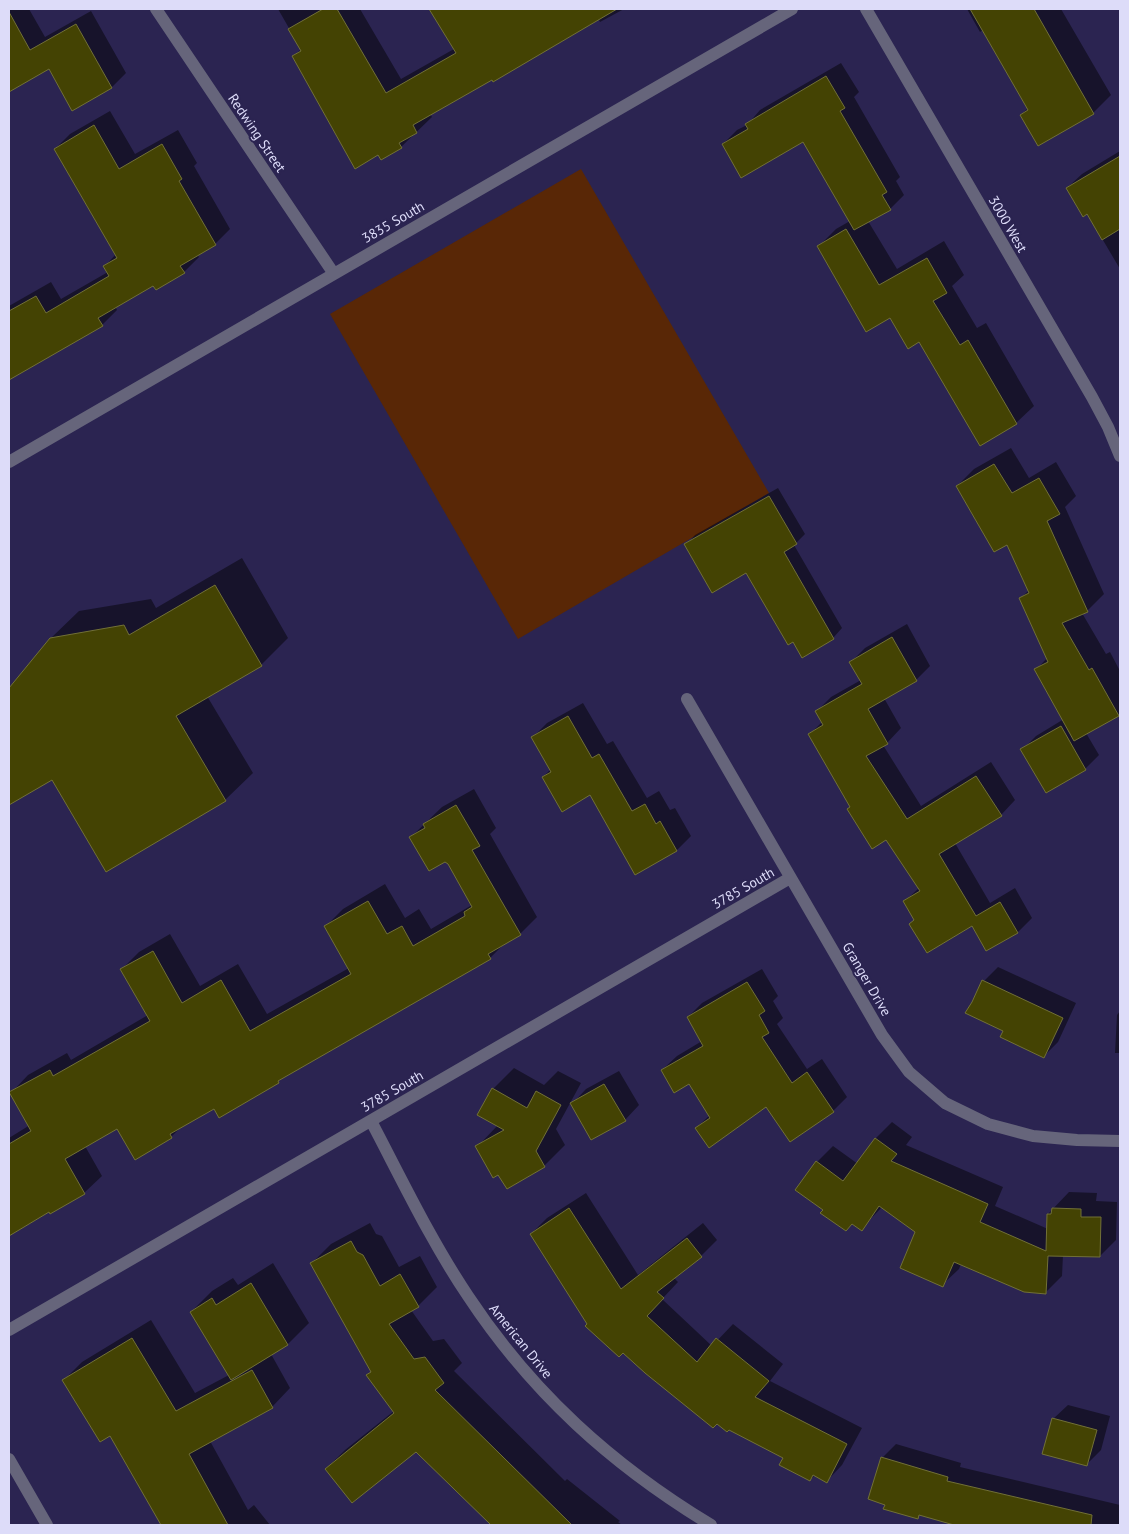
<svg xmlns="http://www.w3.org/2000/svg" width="1129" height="1534" font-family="'PT Sans',sans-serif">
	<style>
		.green { fill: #592706 }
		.shadow { fill: #0007 }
		.building { fill: #444303; stroke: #717037 }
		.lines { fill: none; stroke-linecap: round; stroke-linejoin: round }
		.minor { stroke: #66657b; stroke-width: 12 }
		.labels { text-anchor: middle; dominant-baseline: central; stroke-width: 4; stroke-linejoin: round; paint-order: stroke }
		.street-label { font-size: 14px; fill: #dddcf9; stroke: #2b2451 }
	</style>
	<rect width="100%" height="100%" fill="#2b2451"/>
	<!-- green -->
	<path class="green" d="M581,169L769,493L518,639L330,314Z"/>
	<!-- shadow -->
	<path class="shadow" d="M9,9H29L45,37L91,11L126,73L112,87L73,109L49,68L9,90Z
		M278,9H360L401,79L454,49L430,9H624L600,22L598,18L430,114L432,117L401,147L294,56L301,49Z
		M967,9H1061L1111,95L1093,113L1021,115L1028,108L983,30L980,32Z
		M841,63L859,92L854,97L900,177L896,181L904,195L890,209L868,221L897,269L944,241L964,275L952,286L977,328L986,323L1034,406L1016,423L920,340L819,246L836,229L850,221L803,140L723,144L737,130L747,125L760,110Z
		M110,111L135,154L178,130L197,163L194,166L230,229L215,244L197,254L199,257L184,272L153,284L115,306L117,310L102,325L10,378L9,375V306L51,282L61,299L108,272L105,266L116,254L55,149L70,134Z
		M1120,151V269L1087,213L1067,188L1082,174Z
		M1011,448L1029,478L1056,462L1076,496L1065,507L1104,594L1087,611L1082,613L1106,654L1110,652L1120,671V713L1086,733L1099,755L1085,769L1022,750L1036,736L1064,719L1036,670L1047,658L1021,598L1029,590L1007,543L957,486L974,469Z
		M778,488L805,534L794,545L842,628L833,638L747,572L686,545L695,535Z
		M242,558L288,638L261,665L207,696L253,773L225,800L53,778L9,804V690L51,638L79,611L151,599L156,608Z
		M907,624L930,666L916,680L884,698L901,728L887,743L883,745L921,806L991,762L1015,800L1001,815L955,843L990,903L1015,888L1032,918L1018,932L987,950L972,924L915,919L905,901L919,888L887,838L851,807L810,734L823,721L817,711L831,697L861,680L851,662L865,648Z
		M583,703L607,744L613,741L647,798L659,791L670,810L675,808L691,836L677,850L636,873L591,793L543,777L551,769L533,737L547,723Z
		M474,789L496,828L490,834L537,917L520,934L505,943L490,958L283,1077L278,1082L219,1116L214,1107L184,1124L171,1137L118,1128L85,1146L102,1176L84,1193L50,1211L9,1234V1138L30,1125L11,1093L28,1075L67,1053L71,1060L148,1015L122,969L139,952L170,934L200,986L238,964L267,1014L349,968L325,927L343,909L385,884L405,918L419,909L431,929L472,905L449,864L411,837L442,807Z
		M998,967L1076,1003L1058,1042L1044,1056L1005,1030L984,981Z
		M762,969L778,996L773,1001L783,1018L777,1024L807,1069L822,1059L847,1097L833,1111L767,1105L696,1128L710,1115L690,1082L662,1070L677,1056L702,1041L688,1017L702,1003Z
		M1120,1011V1053H1115L1117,1015Z
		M514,1068L544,1085L558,1071L581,1083L556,1129L565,1145L544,1166L499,1173L477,1147L498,1125L493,1089Z
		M619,1071L639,1105L625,1120L572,1104L586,1089Z
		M892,1122L912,1137L906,1145L1003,1187L995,1206L1048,1229V1214L1069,1192L1097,1193L1096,1201L1117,1202L1116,1240L1100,1256L1063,1255L1062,1276L1046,1292L961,1264L959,1269L942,1285L917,1232L882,1207L861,1229L825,1209L817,1162L833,1146L858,1164L876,1138Z
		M586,1193L638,1275L703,1223L717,1240L701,1256L674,1278L678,1282L662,1299L712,1346L733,1324L783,1364L770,1381L862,1428L842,1465L827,1481L815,1475L810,1480L784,1457L623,1351L589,1324L531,1234L547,1218Z
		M370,1223L376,1234L382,1236L399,1267L420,1256L437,1287L418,1306L411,1310L433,1341L444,1339L462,1363L454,1371L565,1481L567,1479L620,1521L618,1522L622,1525H492L416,1451L326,1469L345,1450L394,1411L368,1375L372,1371L312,1263L331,1244Z
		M273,1263L309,1323L288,1344L271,1354L290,1388L272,1407L210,1441L248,1510L254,1505L270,1525H162L111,1434L64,1380L82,1362L151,1320L195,1393L229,1375L191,1312L212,1291L233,1278L238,1285Z
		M1068,1405L1110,1416L1101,1450L1087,1464L1053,1419Z
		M896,1444L961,1463L960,1467L1120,1505V1525H959L921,1514L917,1518L886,1504L882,1458Z"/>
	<!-- building -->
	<path class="building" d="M323,9H337L386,93L456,53L429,9H617L493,82L492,80L413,125L417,133L399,143L402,148L381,160L378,155L355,169L292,56L301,51L288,29Z
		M970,9H1034L1094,114L1038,146L1020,115L1028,110Z
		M9,12L30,50L76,24L112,88L72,111L49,69L9,92Z
		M826,76L845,108L840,111L887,192L882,195L891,210L854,230L803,142L741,178L722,144L748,129L745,124Z
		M94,125L119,169L162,144L182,179L179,181L216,245L180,266L185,273L156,290L153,286L98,318L103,326L9,380V311L36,296L46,313L109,276L103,266L117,258L54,149Z
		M1120,156V229L1102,240L1087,214L1083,217L1066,188Z
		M846,229L879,285L927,258L947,293L933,301L960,345L968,340L1017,424L980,446L919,342L908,349L890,318L866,332L817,246Z
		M994,464L1012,493L1039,478L1060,514L1047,521L1088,612L1062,623L1089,670L1092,668L1119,716L1074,741L1034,669L1048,662L1019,598L1029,593L1007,545L994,552L956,486Z
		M769,496L797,544L784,552L834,639L802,658L793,642L788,645L746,573L712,593L684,544Z
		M215,585L262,666L176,716L226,801L106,872L52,780L9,805V688L50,638L124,625L129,635Z
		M892,637L917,681L868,709L888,744L866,756L907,819L976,776L1002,816L939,854L976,916L1000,902L1018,933L986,951L972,926L927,953L909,924L914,920L903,901L920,891L886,840L872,849L847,809L850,807L808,734L823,725L815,711L862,684L849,662Z
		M568,716L592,758L599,754L632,811L645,804L656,824L660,821L677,851L635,875L590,795L562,812L542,777L551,772L531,737Z
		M1061,726L1086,770L1046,793L1020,749Z
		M456,805L480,846L472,850L521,935L488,954L491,959L278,1081L279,1083L219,1118L214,1109L170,1134L172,1138L135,1160L117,1129L65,1159L85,1194L50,1214L49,1212L9,1236V1144L31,1131L9,1092L50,1070L53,1076L150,1021L120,969L153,951L182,1003L221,980L250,1031L351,974L324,926L368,901L387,934L402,926L413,946L465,916L464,912L472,907L448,864L445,862L429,871L409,837L425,828L423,824Z
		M982,980L1063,1018L1044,1058L1000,1037L1003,1031L965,1013L972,1002Z
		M747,982L765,1011L759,1015L769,1033L762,1037L792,1083L807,1072L834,1112L790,1142L766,1107L709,1148L695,1128L710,1118L689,1084L674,1093L661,1070L703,1046L687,1017Z
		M604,1084L626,1121L591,1140L570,1103Z
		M492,1088L527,1108L536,1091L561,1105L536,1151L545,1167L507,1189L498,1175L493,1178L475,1146L504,1130L477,1115Z
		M875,1138L897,1154L891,1161L988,1204L980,1222L1046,1251L1047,1214H1051L1052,1208L1081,1209V1217H1101L1100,1257L1048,1256L1046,1294L1024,1292L954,1262L943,1287L900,1268L915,1232L879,1206L862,1231L852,1224L846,1231L820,1213L823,1210L795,1190L816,1161L843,1181Z
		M569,1208L621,1289L687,1238L702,1257L657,1292L664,1298L647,1316L697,1362L716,1338L769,1381L755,1397L847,1444L827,1483L813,1475L810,1481L779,1465L783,1458L729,1430L727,1432L717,1424L713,1428L645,1373L623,1353L619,1357L585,1326L587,1324L530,1234Z
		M351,1241L357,1252L363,1255L380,1286L400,1274L419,1307L389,1324L414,1359L425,1357L444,1383L435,1390L572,1525H491L416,1452L352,1503L325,1469L394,1413L366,1375L371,1372L310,1263Z
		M251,1283L288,1345L231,1380L190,1312L212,1298L216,1305Z
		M132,1338L176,1411L252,1370L273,1408L189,1454L228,1525H161L110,1436L100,1442L62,1380Z
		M1052,1418L1097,1430L1087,1466L1042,1454Z
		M881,1457L948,1477L947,1481L1092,1515L1091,1525H954L919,1515L918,1519L883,1509L885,1505L868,1499Z"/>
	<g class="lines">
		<!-- minor -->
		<path class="minor" d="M156,9L334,274
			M866,9L1092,397L1108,427L1120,456
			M9,462L792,9
			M687,699L882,1035L909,1072L945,1103L988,1124L1033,1136L1077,1140L1120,1141
			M371,1121C402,1180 431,1241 468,1296C532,1393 612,1465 711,1525
			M9,1330L790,878
			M9,1459L47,1525"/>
	</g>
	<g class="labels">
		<!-- street labels -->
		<g class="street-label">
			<text transform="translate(257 133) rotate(56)">Redwing Street</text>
			<text transform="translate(393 222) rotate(-30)">3835 South</text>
			<text transform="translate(1008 224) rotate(60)">3000 West</text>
			<text transform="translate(743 888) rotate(-30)">3785 South</text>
			<text transform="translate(867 979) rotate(60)">Granger Drive</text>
			<text transform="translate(392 1091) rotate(-30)">3785 South</text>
			<text transform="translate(521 1341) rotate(51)">American Drive</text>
		</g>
	</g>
	<!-- border -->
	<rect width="1129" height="1534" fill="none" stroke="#dddcf9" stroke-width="20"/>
</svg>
